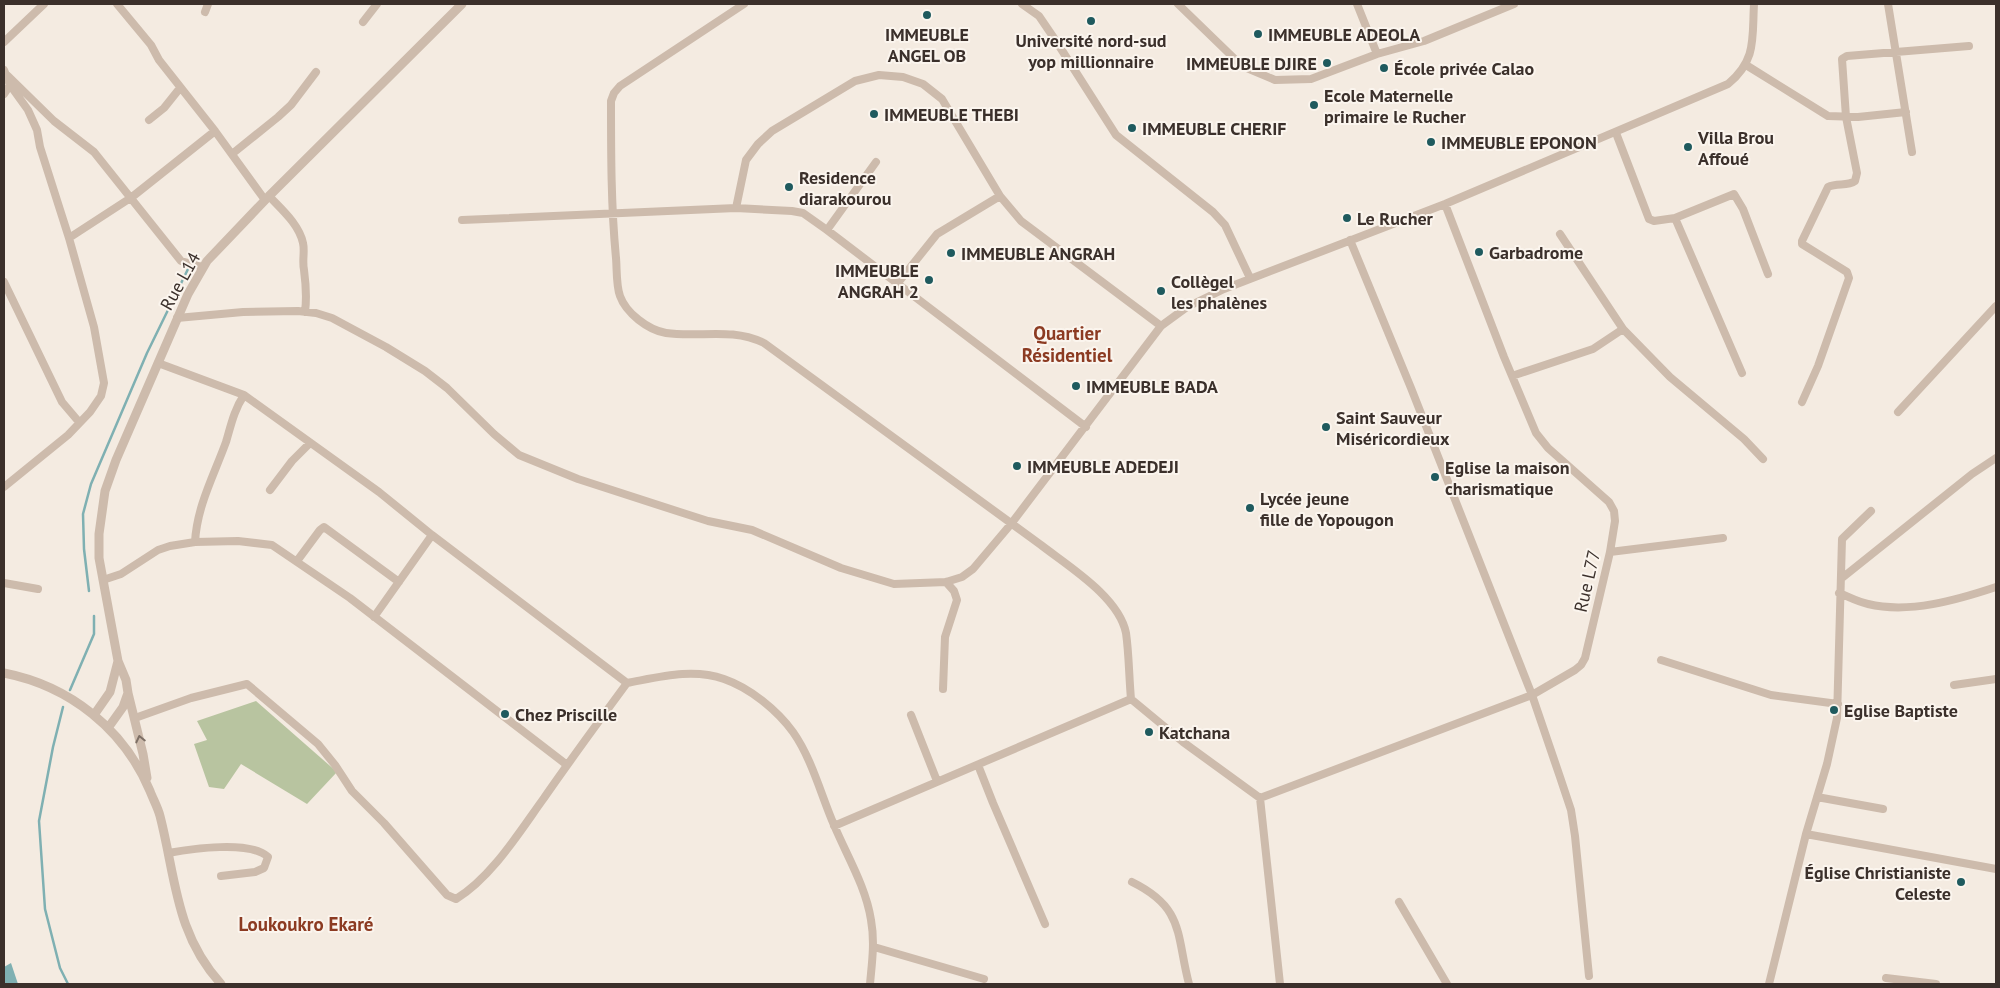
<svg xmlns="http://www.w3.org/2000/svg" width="2000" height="988" font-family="'PT Sans',sans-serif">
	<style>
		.green { fill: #b8c4a0 }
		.water { fill: #7fb0b2 }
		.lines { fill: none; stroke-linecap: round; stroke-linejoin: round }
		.stream { stroke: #7fb0b2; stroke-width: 2.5 }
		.minor { stroke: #cdbbac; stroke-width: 8 }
		.tertiary { stroke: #cdbbac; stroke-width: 9 }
		.oneway { stroke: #7d6f65 }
		.poi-dot { fill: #1f5a5e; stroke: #fbf5ee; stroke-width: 2 }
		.labels { text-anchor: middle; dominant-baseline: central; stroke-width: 4; stroke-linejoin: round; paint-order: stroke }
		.poi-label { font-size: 18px; font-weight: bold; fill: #3b302b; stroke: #fbf5ee; text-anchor: start }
		.street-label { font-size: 18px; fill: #3b302b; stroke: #fbf5ee }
		.neighbourhood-label { font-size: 19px; font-weight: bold; fill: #8c3b22; stroke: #fbf5ee }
	</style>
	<rect width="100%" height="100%" fill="#f4ebe1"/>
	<!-- green -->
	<path class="green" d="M256,701L337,772L307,804L241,764L224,789L209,787L194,744L207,740L197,721Z"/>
	<!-- water -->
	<path class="water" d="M11,963L18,984H4V967Z"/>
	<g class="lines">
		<!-- stream -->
		<path class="stream" d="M89,591L84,549L83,514L91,484L147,353L188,269
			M70,690L94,634V616
			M63,707L53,747L39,821L45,909L60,968L68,984"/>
		<!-- minor -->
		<path class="minor" d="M117,4L151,45L159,60L215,131
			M744,4L620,86L614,93L611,101C611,154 611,206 616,258C617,269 616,285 620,296C626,313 648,330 666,333C700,338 730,327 764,343L1041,545C1068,566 1119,597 1126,633C1129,654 1129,677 1131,699L1183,742L1260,798L1280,984
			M1022,4L1039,16L1056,41L1116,135L1213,212L1225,225L1250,278
			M1178,4L1242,66L1275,80L1311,79L1377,54L1424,41L1514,4
			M1357,4L1377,54
			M1888,4L1912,152
			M205,12L208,4
			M363,22L377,4
			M4,42L44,4
			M1746,65L1828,116L1858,117L1906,112
			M4,70L10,85L28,110L37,130L40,147L69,238L94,327L104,383L101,396L90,412L68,435L4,487
			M8,76L54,121L94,152L181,261L203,267
			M4,94L10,85
			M149,120L164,108L180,88
			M1616,133L1649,219L1654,221L1675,218L1742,373
			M232,154L278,117L291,105L316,72
			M269,196C281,209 299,224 303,243C305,251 302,261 304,270C306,285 307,297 305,312
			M736,208L746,160L758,144L772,131L855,81L879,75L903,77L923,84L942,99L1000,196L1021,221L1161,326
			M1675,218L1734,194L1743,209L1768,274
			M462,220L736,208L792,211L803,213L827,230L1086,427
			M827,230L876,162
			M69,238L132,197L215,131L265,200
			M1350,240L1411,388L1532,695L1560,777L1571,810L1575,836L1589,976
			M4,282L62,402L79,422
			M897,284L937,234L1000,196
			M177,318L243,312L298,311L316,313L332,318L386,347L425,371L447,388L494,434L519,455L578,479L683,513L708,521L752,530L841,568L894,584L946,582L962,577L973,569L1011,524L1161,326L1187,307L1224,289L1445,204L1728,84C1757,60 1752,38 1754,4
			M1623,329L1670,377L1744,439L1763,459
			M158,363L244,395L379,492L432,535L627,683
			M1512,376L1593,349L1623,329L1560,234
			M1802,402L1818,366L1849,278L1847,272L1802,244V241L1828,187C1837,182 1847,187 1855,181L1857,173L1846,117L1842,59L1847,56L1969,46
			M1898,412L1996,306
			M270,490L292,461L310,443
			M195,542C197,506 214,475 226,442C231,425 234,410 244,395
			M1610,552L1723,538
			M297,561L320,530L324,527L399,582
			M1842,578L1972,474L1996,458
			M103,580L121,574L158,550L170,546L195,542L238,541L272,545L350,598L567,765
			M4,583L38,589
			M1839,593C1849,597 1858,602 1868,604C1909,614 1957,600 1996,587
			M374,617L432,535
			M1661,660L1771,695L1838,704
			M1954,685L1996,679
			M943,689L945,637L957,600L954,591L946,582
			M911,715L937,781
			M135,718L191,698L247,684L318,744L335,765L352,791L384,823L447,895L456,899C492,877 520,831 544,798C571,759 599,721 627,683C660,677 692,668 724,679C750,688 777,710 793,732C812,759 821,795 834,825C847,856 866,887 871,920C875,942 872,962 870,984
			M978,765L993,803L1045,924
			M1817,797L1883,809
			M1260,798L1532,695L1575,670L1581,665L1585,658L1610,552L1615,521L1614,511L1609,502L1548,448L1536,433L1504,357L1445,204
			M834,826L1131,699
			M1806,834L1996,869
			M168,853C191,849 250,840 268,857L264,868L255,872L221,876
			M1132,882C1185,908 1176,935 1189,984
			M1399,902L1447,984
			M874,947L984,979
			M1886,978L1936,984
			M1769,984L1806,834L1827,764L1837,718L1842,539L1871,511"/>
		<!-- tertiary -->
		<path class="tertiary" d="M4,673C70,686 124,729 150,791C153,799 158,808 160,816C176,878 175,933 221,984
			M128,693L143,754L147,778
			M94,715L110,692L118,661
			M108,728L123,707L128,693L126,680L118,661L99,558V534L105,491L116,460L188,294L207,261L269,196L462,4"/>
	</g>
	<!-- one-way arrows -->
	<defs><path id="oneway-chevron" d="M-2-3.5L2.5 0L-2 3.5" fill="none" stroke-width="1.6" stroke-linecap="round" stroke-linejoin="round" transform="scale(1.25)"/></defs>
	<use class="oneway" href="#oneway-chevron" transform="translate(140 739) rotate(-103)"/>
	<!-- markers -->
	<g class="poi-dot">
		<circle cx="927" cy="15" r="5"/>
		<circle cx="1091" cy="21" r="5"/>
		<circle cx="1258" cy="34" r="5"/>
		<circle cx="1327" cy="63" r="5"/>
		<circle cx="1384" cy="68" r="5"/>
		<circle cx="1314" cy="105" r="5"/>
		<circle cx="874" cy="114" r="5"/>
		<circle cx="1132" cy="128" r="5"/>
		<circle cx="1431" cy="142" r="5"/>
		<circle cx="1688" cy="147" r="5"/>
		<circle cx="789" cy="187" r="5"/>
		<circle cx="1347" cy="218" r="5"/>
		<circle cx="1479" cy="252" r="5"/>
		<circle cx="951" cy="253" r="5"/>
		<circle cx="929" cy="280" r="5"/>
		<circle cx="1161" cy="291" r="5"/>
		<circle cx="1076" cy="386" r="5"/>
		<circle cx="1326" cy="427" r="5"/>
		<circle cx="1017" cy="466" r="5"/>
		<circle cx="1435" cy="477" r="5"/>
		<circle cx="1250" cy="508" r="5"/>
		<circle cx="1834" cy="710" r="5"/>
		<circle cx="505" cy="714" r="5"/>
		<circle cx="1149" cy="732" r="5"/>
		<circle cx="1961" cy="882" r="5"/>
	</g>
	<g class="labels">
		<!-- poi labels -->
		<g class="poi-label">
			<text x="927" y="34" text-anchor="middle">IMMEUBLE<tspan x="927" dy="21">ANGEL OB</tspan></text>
			<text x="1268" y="34">IMMEUBLE ADEOLA</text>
			<text x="1091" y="40" text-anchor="middle">Université nord-sud<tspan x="1091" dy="21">yop millionnaire</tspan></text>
			<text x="1317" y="63" text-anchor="end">IMMEUBLE DJIRE</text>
			<text x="1394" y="68">École privée Calao</text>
			<text x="1324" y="95">Ecole Maternelle<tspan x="1324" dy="21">primaire le Rucher</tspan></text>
			<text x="884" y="114">IMMEUBLE THEBI</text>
			<text x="1142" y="128">IMMEUBLE CHERIF</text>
			<text x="1698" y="137">Villa Brou<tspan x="1698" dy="21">Affoué</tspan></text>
			<text x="1441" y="142">IMMEUBLE EPONON</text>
			<text x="799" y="177">Residence<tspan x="799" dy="21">diarakourou</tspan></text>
			<text x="1357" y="218">Le Rucher</text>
			<text x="1489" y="252">Garbadrome</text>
			<text x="961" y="253">IMMEUBLE ANGRAH</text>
			<text x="919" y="270" text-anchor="end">IMMEUBLE<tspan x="919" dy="21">ANGRAH 2</tspan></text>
			<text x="1171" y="281">Collègel<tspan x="1171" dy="21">les phalènes</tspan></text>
			<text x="1086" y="386">IMMEUBLE BADA</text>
			<text x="1336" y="417">Saint Sauveur<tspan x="1336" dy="21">Miséricordieux</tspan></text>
			<text x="1027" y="466">IMMEUBLE ADEDEJI</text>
			<text x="1445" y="467">Eglise la maison<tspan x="1445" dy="21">charismatique</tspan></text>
			<text x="1260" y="498">Lycée jeune<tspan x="1260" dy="21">fille de Yopougon</tspan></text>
			<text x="1844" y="710">Eglise Baptiste</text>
			<text x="515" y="714">Chez Priscille</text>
			<text x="1159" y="732">Katchana</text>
			<text x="1951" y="872" text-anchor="end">Église Christianiste<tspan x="1951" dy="21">Celeste</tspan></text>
		</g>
		<!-- street labels -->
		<g class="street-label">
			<text transform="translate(180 281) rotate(-61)">Rue L14</text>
			<text transform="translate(1587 581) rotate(-77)">Rue L77</text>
		</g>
		<!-- neighbourhood labels -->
		<g class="neighbourhood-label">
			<text x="1067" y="333">Quartier<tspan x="1067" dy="22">Résidentiel</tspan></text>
			<text x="306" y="924">Loukoukro Ekaré</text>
		</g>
	</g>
	<!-- border -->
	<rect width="2000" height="988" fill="none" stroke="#3b302b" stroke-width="10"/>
</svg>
